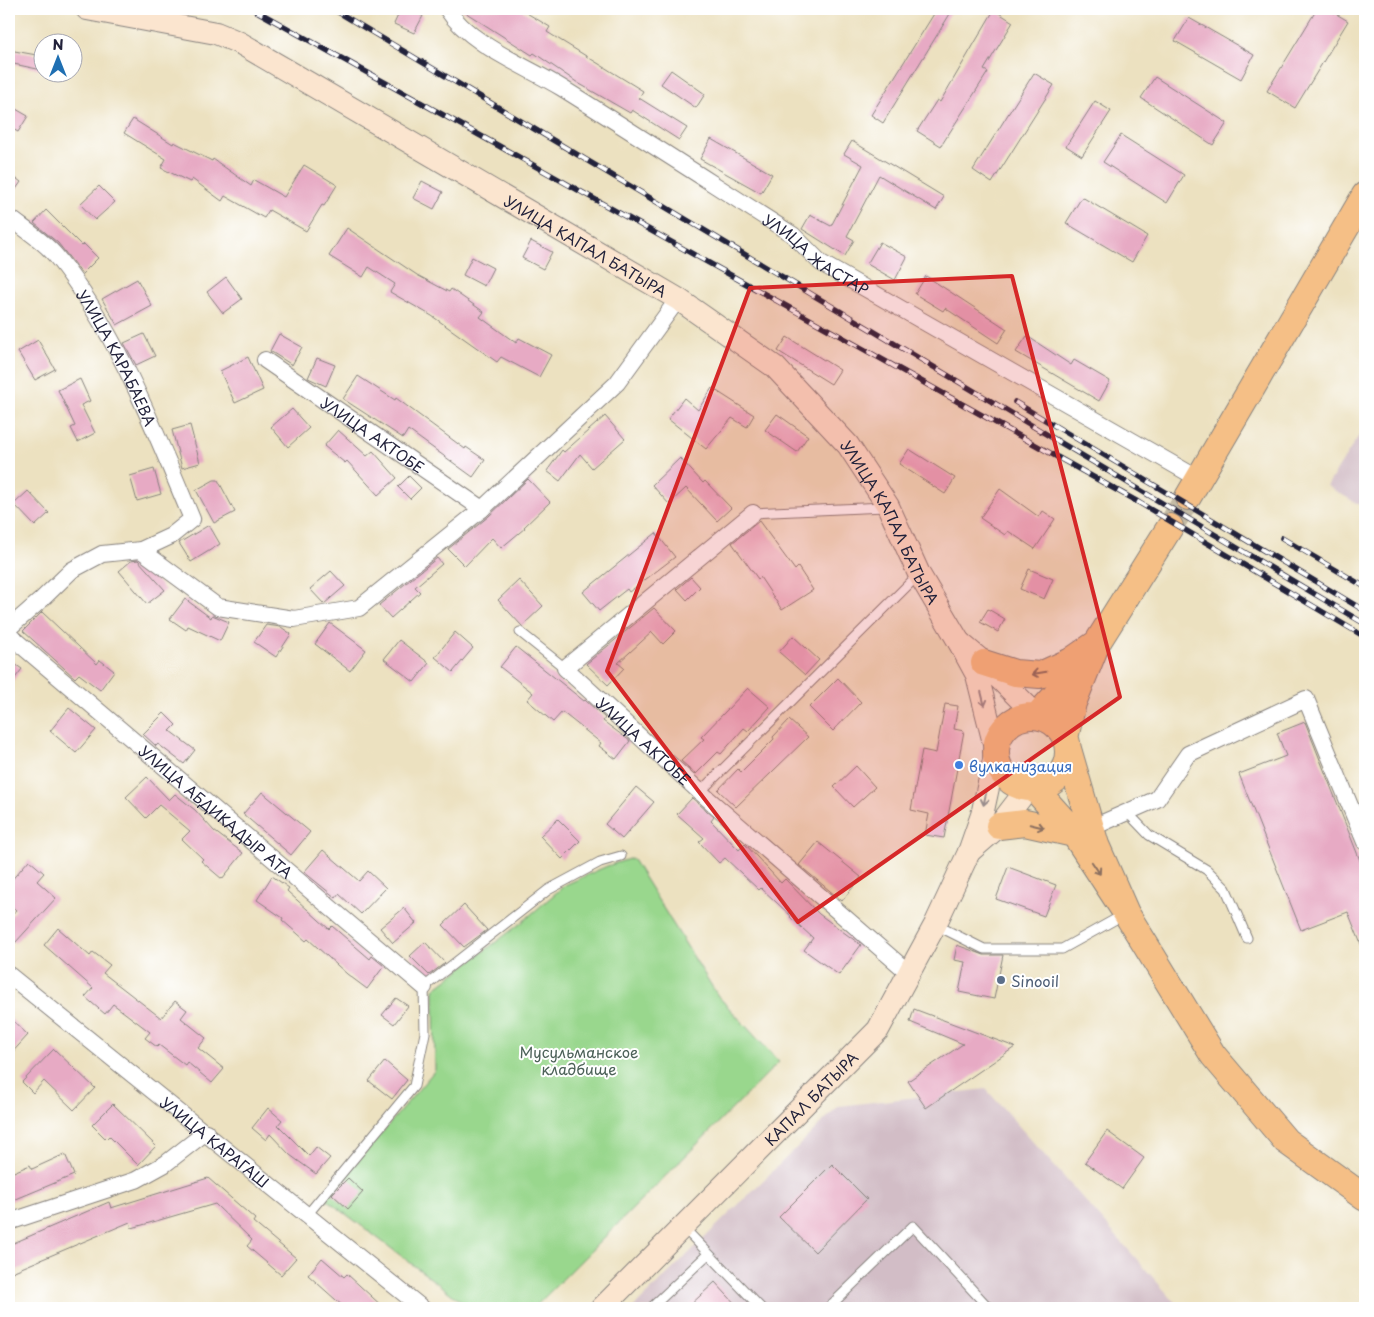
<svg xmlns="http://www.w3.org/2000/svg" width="1374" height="1317" font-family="'Playpen Sans',sans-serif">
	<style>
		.industrial { fill: #d2bdc6 }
		.green { fill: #99d78d; stroke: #5e7c64 }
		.building { fill: #e7aac4 }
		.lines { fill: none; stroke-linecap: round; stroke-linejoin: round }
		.primary-tunnel { stroke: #c4bba5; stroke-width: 26; stroke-dasharray: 26 13; stroke-linecap: butt }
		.lane-casing { stroke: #87827e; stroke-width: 11 }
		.street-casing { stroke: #87827e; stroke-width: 18 }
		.secondary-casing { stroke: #87827e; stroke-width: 24 }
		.primary-casing { stroke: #87827e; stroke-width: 28 }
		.lane { stroke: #fff; stroke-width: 9 }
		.street { stroke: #fff; stroke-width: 16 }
		.secondary { stroke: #fbe5cf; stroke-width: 22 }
		.primary { stroke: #f5bf86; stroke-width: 26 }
		.rail-casing { stroke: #22223b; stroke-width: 5.5 }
		.rail { stroke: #fff; stroke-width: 4; stroke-dasharray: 11; stroke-linecap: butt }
		.oneway { stroke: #8c7060 }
		.oneway2 { stroke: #998d8c }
		.marked { fill: #d62828; fill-opacity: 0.2; stroke: #d62828; stroke-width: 4; stroke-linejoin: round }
		.shop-dot { fill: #3f7fe0; stroke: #fff; stroke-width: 2 }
		.service-dot { fill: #5c6f8a; stroke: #fff; stroke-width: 2 }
		.labels { text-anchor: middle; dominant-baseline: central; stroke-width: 4; stroke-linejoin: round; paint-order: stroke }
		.street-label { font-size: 15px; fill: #22223b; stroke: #fff }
		.shop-label { font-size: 15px; fill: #366cbe; stroke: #fff; text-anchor: start }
		.service-label { font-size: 15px; fill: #4e5e75; stroke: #fff; text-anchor: start }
		.park-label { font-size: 15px; fill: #4c6158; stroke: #fff }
	</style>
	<rect width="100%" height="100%" fill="#fff"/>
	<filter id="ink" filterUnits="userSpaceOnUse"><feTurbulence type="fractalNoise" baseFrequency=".02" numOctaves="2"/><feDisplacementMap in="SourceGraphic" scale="10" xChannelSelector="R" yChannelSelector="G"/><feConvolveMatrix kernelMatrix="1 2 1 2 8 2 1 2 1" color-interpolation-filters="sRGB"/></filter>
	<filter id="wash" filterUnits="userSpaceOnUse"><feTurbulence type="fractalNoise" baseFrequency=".0096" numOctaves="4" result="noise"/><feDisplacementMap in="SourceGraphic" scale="20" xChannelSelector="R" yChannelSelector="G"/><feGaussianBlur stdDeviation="1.12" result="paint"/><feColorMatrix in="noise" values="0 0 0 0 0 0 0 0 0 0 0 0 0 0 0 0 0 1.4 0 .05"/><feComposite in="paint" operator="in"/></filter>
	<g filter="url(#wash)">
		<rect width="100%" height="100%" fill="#ece1c0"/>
		<!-- industrial -->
		<path class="industrial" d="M1365,426V508L1327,486Z
			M986,1089L1180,1308H633L839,1106Z"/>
		<!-- green -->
		<path class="green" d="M632,858L718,996L779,1062L534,1308H470L326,1199L435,1070L434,989L521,923L565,885L607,866Z"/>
		<g id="blocks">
			<!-- building -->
			<path class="building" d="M401,9H407L423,16L414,33L394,24Z
				M460,9H520L550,27L547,32L643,91L639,98L687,128L679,140L632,110L630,113L578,83L534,53L532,55Z
				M937,9H953L883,123L871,115Z
				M1317,9H1328L1348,21L1295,108L1267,91Z
				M994,10L1013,22L984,70L988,72L941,146L917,131L937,100L940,102Z
				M1189,18L1254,55L1241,79L1175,41Z
				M9,50L42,56V70L9,63Z
				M671,70L705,94L696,108L661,84Z
				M1034,73L1054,85L992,183L973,170Z
				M1155,77L1227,123L1213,145L1141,98Z
				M1095,101L1111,111L1082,156L1066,146Z
				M9,105L28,116L18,132L9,127Z
				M133,119L173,144L174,142L212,161L213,159L251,186L254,180L284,197L304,165L337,185L324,206L322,205L306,231L269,210L264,218L225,196L222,201L192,179L190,182L161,168L166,159L124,133Z
				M1121,135L1184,175L1167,203L1103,162Z
				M711,139L772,174L761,193L700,159Z
				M852,141L944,197L936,210L879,175L847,236L854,240L845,256L802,229L810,215L831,226L863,165L844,154Z
				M9,173L21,182L9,199Z
				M422,181L443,192L434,209L413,198Z
				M99,186L115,202L95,220L80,204Z
				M1082,197L1147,236L1132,262L1066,223Z
				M46,210L82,246L84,244L98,258L82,274L58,243L34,223Z
				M347,228L417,275L449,292L451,289L484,312L480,317L516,343L519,338L551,355L539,377L501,357L497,362L432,316L390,292L395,284L369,267L363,277L329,256Z
				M531,241L552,252L543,269L522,258Z
				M880,242L907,257L895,280L867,264Z
				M472,257L493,268L484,286L463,275Z
				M926,276L1007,329L998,343L945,308L943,311L915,294Z
				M226,277L242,299L223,313L207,292Z
				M137,279L152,306L117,325L102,299Z
				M144,334L155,356L136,365L124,343Z
				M279,334L302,347L292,365L270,351Z
				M1027,336L1071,365L1074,360L1110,381L1099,401L1016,352Z
				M787,337L840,370L831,384L778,351Z
				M38,340L55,369L35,380L18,352Z
				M248,357L263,390L235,403L220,371Z
				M317,358L335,365L326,386L308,378Z
				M358,376L395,400L396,398L465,449L466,447L485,460L473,477L408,430L403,438L343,399Z
				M80,379L90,401L81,405L95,433L78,442L71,428L75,426L58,390Z
				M712,388L754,415L747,427L732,418L706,449L668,419L684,398L698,410Z
				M292,409L309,428L288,447L271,427Z
				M777,414L808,436L797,452L765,430Z
				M605,416L625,439L592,468L580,454L560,481L547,471L562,450L564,452Z
				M190,425L200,463L182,468L172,430Z
				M338,430L367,456L373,451L397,478L378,495L347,461L345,463L324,446Z
				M909,449L955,478L945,494L899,464Z
				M680,458L703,483L705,481L731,508L717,521L686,488L669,504L652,485Z
				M154,469L161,494L137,501L130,476Z
				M409,476L421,488L410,499L398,487Z
				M528,479L550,502L524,527L525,528L501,548L492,538L465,566L448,549L489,516Z
				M214,480H218L235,512L214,523L196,490Z
				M1000,489L1039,517L1043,511L1055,519L1035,549L1008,531L1005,535L980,518Z
				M28,491L49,513L35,526L14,504Z
				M759,521L795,570L798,567L813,590L782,610L760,577L758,579L732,543Z
				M209,525L220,544L191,562L179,543Z
				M656,533L675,557L629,592L627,589L599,611L583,592Z
				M437,558L442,564L415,587L420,592L391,618L379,605Z
				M138,560L165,590L147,604L119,571L131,561Z
				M1029,569L1053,579L1044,599L1020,589Z
				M331,571L345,586L324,604L310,589Z
				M691,577L700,587L687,600L677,589Z
				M519,580L543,606L522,626L498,600Z
				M185,599L211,618L212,615L229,622L220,641L188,626L186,630L170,619Z
				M654,608L676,631L663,644L652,632L618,663L624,668L608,685L586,664Z
				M988,609L1005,619L998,632L980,622Z
				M42,612L97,664L100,660L114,671L100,690L79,674L75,678L23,631Z
				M330,623L366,650L350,671L315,644Z
				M266,625L281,627L291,634L276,657L254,642Z
				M455,632L473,648L453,672L435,657Z
				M793,636L819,660L805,675L779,652Z
				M399,640L429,663L414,682L384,659Z
				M516,647L584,701L585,700L605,718L603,721L630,741L616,759L599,746L601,743L562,712L553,722L527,700L533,693L500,667Z
				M9,660L22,669L9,686Z
				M838,678L861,702L833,731L809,707Z
				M748,688L770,707L748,731L744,728L721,754L718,752L696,774L681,761L704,739L701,737Z
				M945,704L958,706L954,729L964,731L944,838L925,835L929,814L911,810L922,750L936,753Z
				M69,708L96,730L76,753L50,731Z
				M164,713L176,725L170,731L195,750L184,764L158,744L156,746L143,734Z
				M789,720L808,737L736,807L718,790L738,769L741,772L774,739L773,737Z
				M1305,722L1365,873V954L1348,912L1301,930L1239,774L1286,756L1277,733Z
				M856,766L875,787L853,807L834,787Z
				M147,777L169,800L175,794L195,810L214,831L243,853L222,879L201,861L203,859L182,839L190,831L159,805L146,818L126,797Z
				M636,787L654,802L622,839L605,824Z
				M262,792L310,832L291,855L243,814Z
				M692,798L714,817L711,821L739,850L745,844L781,883L785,879L819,914L861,945L839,975L804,950L813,938L790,917L791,916L761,888L759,890L725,858L719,863L699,842L704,838L677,814Z
				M558,819L580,841L562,859L540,836Z
				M818,842L861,877L842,901L799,865Z
				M323,850L359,881L368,871L386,888L361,914L339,894L336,898L304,872Z
				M29,860L44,873L37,881L56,898L15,943L9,937V918L16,910L9,904V883Z
				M1008,867L1056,885L1044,916L996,899Z
				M272,876L289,888L287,891L329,929L332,926L370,959L372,956L384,966L367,989L347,974L308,939L306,941L282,920L283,918L257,900Z
				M464,905L487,930L464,947L443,925Z
				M404,908L416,923L393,943L380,928Z
				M58,928L90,956L93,952L110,965L103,973L161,1018L175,1001L187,1010L181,1018L206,1038L198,1048L224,1069L212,1083L187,1062L185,1065L159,1045L157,1047L145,1038L150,1032L113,1004L105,1014L85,997L93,988L44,945Z
				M425,942L445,963L429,975L410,956Z
				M957,945L984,955H1003L994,999L959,992L965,962L954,960Z
				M396,998L408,1006L394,1024L382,1015Z
				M914,1009L1015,1047L926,1108L908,1081L963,1044L910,1022Z
				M9,1017L28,1035L9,1056Z
				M54,1049L95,1088L74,1110L44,1081L33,1093L22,1082Z
				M385,1061L407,1080L392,1099L369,1081Z
				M113,1104L156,1146L138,1165L109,1136L106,1139L92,1125Z
				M268,1108L282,1120L278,1125L309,1156L316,1147L330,1158L316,1174L290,1155L270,1134L266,1140L252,1128Z
				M1107,1131L1144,1158L1122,1189L1085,1162Z
				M65,1154L74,1175L9,1202V1174L30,1165L32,1169Z
				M832,1164L867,1199L815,1252L779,1217Z
				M208,1178L255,1219L253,1222L296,1258L281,1275L247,1246L252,1240L215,1204L132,1228L130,1222L12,1272L9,1263V1245L109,1202L111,1208Z
				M348,1178L363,1192L348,1209L332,1194Z
				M322,1258L344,1277L347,1274L384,1308H345L308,1275Z
				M715,1282L739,1308H687Z"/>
		</g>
	</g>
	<g filter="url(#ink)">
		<use href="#blocks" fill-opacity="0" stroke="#87827e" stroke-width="1"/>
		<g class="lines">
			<!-- primary-tunnel -->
			<path class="primary-tunnel" d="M1170,527L1188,497"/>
			<defs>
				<path id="lane" d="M753,513L885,507
					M520,632L565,668
					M700,792L918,575
					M1127,812L1149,835L1207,870L1226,889L1247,938
					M936,925L984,949H1062L1123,915
					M307,1215L414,1086L425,1033L424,987L548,890L600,862L621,856
					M684,1228L761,1308
					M651,1308L708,1254
					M828,1308L913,1226L989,1308"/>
				<g id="street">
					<path id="s1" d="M447,9C470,45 526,66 562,88C639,136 716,186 793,235L821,263L1199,479"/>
					<path id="s2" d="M9,217C24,229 44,241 56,256C118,333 154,429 192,519L171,536L141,550L102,554L72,570L41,600L9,628"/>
					<path id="s3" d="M265,360L482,509"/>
					<path id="s4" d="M753,513L565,668L700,792L909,973"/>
					<path d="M141,550L218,607L294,619L359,608L482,509L617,383L678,299"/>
					<path id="s5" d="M9,635L424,987"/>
					<path d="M1091,828L1157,799L1188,754L1306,699L1365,842"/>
					<path id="s6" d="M9,975L422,1308"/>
					<path d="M9,1222L136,1180L165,1164L206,1132"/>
				</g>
				<g id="secondary">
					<path id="s7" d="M87,9L216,33L240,43L678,299L775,367L848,445L888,506L919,574L959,642"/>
					<path d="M1028,788L999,826L969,852L982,815L996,751L977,675L959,642L984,663L1037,716"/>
					<path id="s8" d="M602,1308L878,1030L935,925L969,852"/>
				</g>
				<path id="primary" d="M1188,497L1365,195
					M984,663L1015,673L1040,675L1071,661L1097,643L1170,527
					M1037,716L1067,683L1097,643L1073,703L1065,738
					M996 752a36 36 0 1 1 72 0a36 36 0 1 1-72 0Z
					M1034,788L1071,829L1126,913L1096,845L1068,749
					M999,826L1025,823L1074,834
					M1126,913L1213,1055L1286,1141L1365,1198"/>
			</defs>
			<!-- lane casing -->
			<use href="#lane" class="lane-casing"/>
			<!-- street casing -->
			<use href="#street" class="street-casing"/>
			<!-- secondary casing -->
			<use href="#secondary" class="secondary-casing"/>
			<!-- primary casing -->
			<use href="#primary" class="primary-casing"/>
			<!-- lane -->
			<use href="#lane" class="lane"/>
			<!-- street -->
			<use href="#street" class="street"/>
			<!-- secondary -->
			<use href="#secondary" class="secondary"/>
			<!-- primary -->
			<use href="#primary" class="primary"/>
			<defs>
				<path id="rail" d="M253,9L1138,502L1365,637
					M333,9L1365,624
					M1015,402L1365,611
					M1282,538L1365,587"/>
			</defs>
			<!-- rail casing -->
			<use href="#rail" class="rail-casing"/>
			<!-- rail -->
			<use href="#rail" class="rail"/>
		</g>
		<!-- one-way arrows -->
		<defs><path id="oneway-shaft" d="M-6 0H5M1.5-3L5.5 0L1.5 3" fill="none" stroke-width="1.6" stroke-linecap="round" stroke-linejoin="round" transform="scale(1.25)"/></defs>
		<g class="oneway">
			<use href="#oneway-shaft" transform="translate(1039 673) rotate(171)"/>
			<use href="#oneway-shaft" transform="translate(1037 826) rotate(13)"/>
			<use href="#oneway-shaft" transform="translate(1096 868) rotate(56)"/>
		</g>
		<g class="oneway2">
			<use href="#oneway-shaft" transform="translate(983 699) rotate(76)"/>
			<use href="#oneway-shaft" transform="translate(985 798) rotate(102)"/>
		</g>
	</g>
	<!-- marked area -->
	<path class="marked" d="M1012,276L1120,697L798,922L607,671L750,288Z"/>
	<!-- markers -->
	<circle class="shop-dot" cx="959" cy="765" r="5"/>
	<circle class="service-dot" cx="1001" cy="980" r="5"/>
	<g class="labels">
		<!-- street labels -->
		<g class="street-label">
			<text stroke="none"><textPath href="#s7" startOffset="558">УЛИЦА КАПАЛ БАТЫРА</textPath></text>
			<text stroke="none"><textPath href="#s1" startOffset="445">УЛИЦА ЖАСТАР</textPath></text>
			<text stroke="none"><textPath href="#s2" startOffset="180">УЛИЦА КАРАБАЕВА</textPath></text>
			<text stroke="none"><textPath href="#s3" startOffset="131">УЛИЦА АКТОБЕ</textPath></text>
			<text stroke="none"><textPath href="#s7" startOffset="978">УЛИЦА КАПАЛ БАТЫРА</textPath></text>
			<text stroke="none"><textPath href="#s4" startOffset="351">УЛИЦА АКТОБЕ</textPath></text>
			<text stroke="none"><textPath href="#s5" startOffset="272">УЛИЦА АБДИКАДЫР АТА</textPath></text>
			<text stroke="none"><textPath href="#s8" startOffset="296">КАПАЛ БАТЫРА</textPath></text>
			<text stroke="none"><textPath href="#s6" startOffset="265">УЛИЦА КАРАГАШ</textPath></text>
		</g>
		<!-- shop labels -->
		<g class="shop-label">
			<text x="969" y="765">вулканизация</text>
		</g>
		<!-- service labels -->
		<g class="service-label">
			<text x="1011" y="980">Sinooil</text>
		</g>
		<!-- park labels -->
		<g class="park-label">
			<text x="579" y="1051">Мусульманское<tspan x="579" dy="17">кладбище</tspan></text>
		</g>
	</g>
	<!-- margin -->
	<rect width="1374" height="1317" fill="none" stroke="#fff" stroke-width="30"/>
	<!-- north arrow -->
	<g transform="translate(58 58)"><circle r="24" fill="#ffffff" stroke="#a7a7b1"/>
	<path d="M0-4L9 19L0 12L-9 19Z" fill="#1f6fb2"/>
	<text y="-8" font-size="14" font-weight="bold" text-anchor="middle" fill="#22223b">N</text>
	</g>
</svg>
